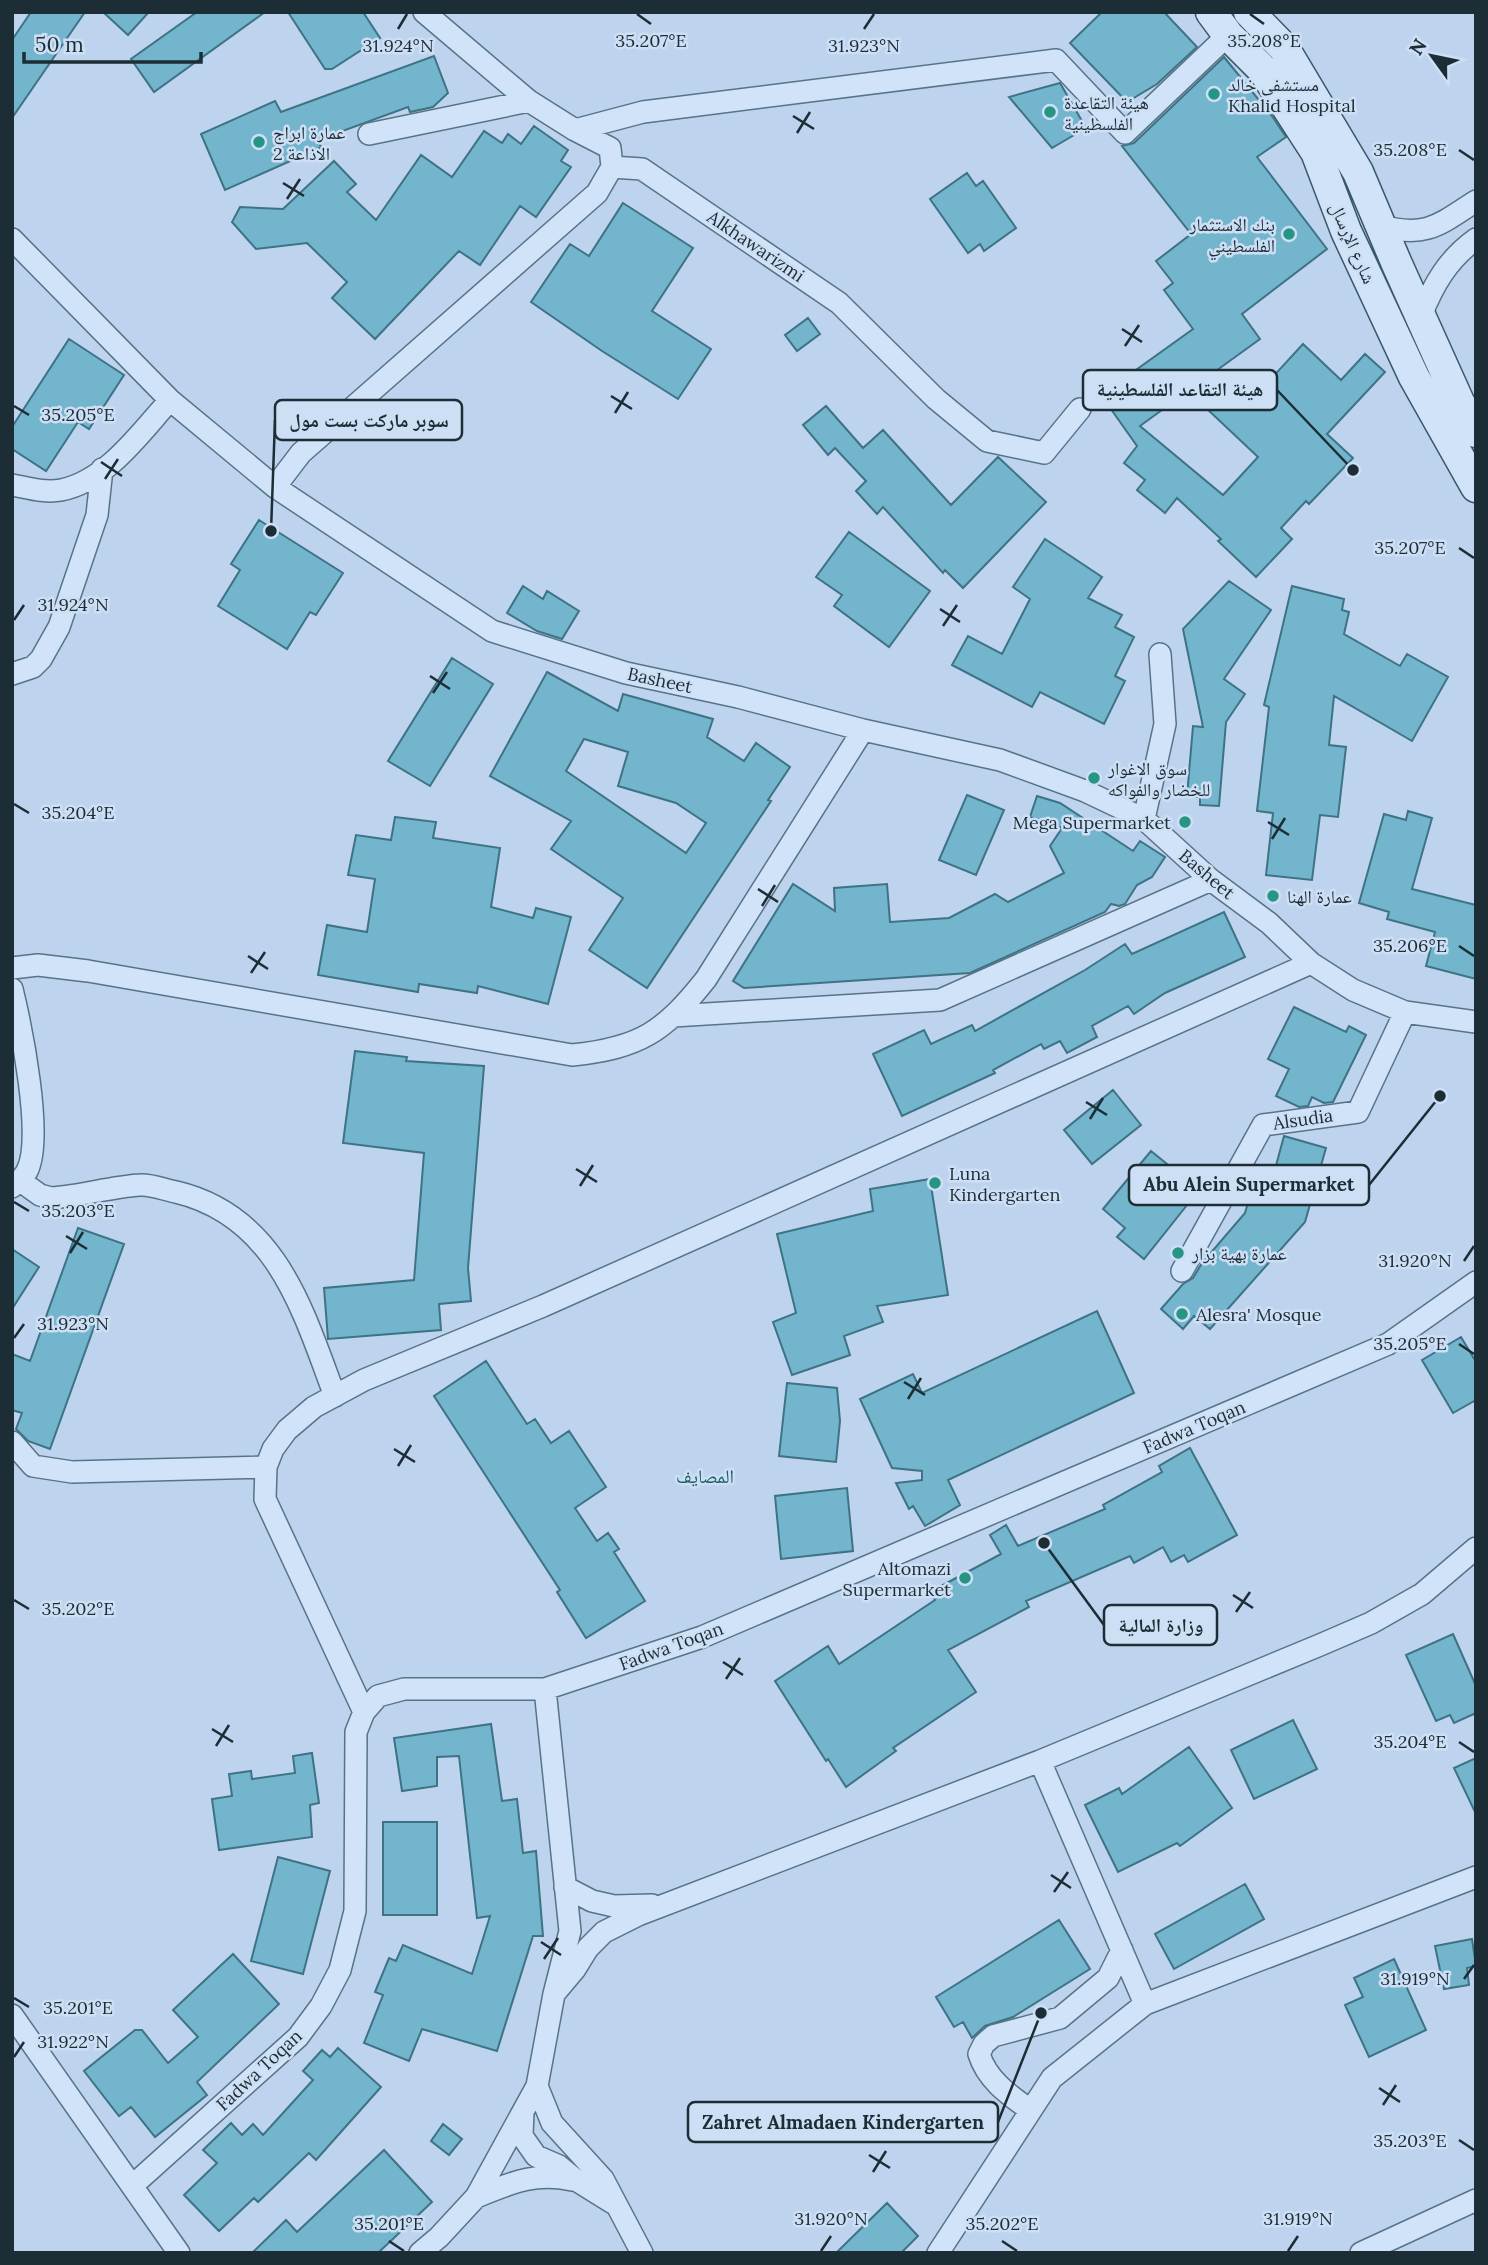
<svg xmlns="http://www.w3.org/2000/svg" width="1488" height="2265" font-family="Lora,'Noto Naskh Arabic',serif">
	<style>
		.building { fill: #73b5cc; stroke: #3d7385; stroke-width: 2; fill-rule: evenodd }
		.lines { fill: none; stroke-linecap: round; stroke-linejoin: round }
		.minor-casing { stroke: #577486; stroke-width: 24 }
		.secondary-casing { stroke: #3a5867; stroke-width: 33 }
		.minor { stroke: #d1e3f9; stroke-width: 21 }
		.secondary { stroke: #d1e3f9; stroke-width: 30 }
		.ticks { fill: none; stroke: #1c2d35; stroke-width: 2.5 }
		.poi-dot { fill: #279583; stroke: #cddff5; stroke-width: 2.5 }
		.labels { text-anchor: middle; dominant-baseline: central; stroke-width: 5; stroke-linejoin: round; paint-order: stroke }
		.poi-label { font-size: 18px; fill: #1c2d35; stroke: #cddff5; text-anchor: start }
		.street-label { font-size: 18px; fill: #1c2d35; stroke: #cddff5 }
		.neighbourhood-label { font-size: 19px; fill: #1b5e62; stroke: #cddff5 }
		.ticks-label { font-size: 18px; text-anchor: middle; fill: #1c2d35; stroke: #cddff5; stroke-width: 5; stroke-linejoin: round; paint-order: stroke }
		.leader { fill: none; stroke: #1c2d35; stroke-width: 2.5 }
		.callout-dot { fill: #1c2d35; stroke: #cddff5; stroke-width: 2.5 }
		.callout { fill: #cddff5; stroke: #1c2d35; stroke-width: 2.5 }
		.callout-label { font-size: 19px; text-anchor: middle; font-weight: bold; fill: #1c2d35 }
	</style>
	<rect width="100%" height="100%" fill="#bed3ee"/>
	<!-- building -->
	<path class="building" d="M31,12H85L12,118V40Z
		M103,12H149L128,35Z
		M197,12H265L154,92L131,59Z
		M288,12H363L380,38L332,69H325Z
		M1102,12H1164L1197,47L1157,84L1127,102L1070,43Z
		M434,56L448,93L433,107L410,112L408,107L315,141L322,147L225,190L201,134L275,101L281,112Z
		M1224,57L1272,116L1286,137L1257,157L1327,249L1242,314L1260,339L1213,373L1246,406L1303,344L1341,380L1365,354L1385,372L1327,434L1353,458L1309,504L1306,501L1281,528L1292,539L1256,577L1218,541L1221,539L1177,498L1165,513L1137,490L1145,480L1124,463L1137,446L1101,395L1193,329L1164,290L1173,283L1156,261L1191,234L1122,146L1134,143ZM1188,391L1258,457L1223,495L1140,426Z
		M1060,83L1086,128L1052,148L1009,97Z
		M534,126L568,150L561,161L571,167L536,217L520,206L480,265L459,251L375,339L332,298L347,282L307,243L256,249L232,222L240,207L283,209L334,161L356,184L347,192L376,220L421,155L452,177L484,131L502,143L508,134L521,144Z
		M967,173L976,186L983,181L1016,228L984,251L980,244L968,253L930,199Z
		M623,203L693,248L652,311L711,349L678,399L602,351L531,302L570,244L589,256Z
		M808,318L820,334L797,351L785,335Z
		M69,339L124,375L89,429L78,422L46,471L12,449V427Z
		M826,406L863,448L883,430L951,505L998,457L1046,502L963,588L945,570L943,573L883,507L877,514L856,491L866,481L835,448L828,455L803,425Z
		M259,520L343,573L316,615L310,612L287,649L218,606L240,570L231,564Z
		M849,532L930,591L889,647L834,606L842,595L816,577Z
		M1045,539L1102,577L1088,598L1122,615L1115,627L1134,637L1115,676L1125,681L1104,724L1040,692L1032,707L952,665L968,636L1002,654L1030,599L1013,587Z
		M1229,581L1271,610L1224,679L1245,694L1226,722L1219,806L1200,805V797L1187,796L1193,726L1203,727L1183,629Z
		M523,586L543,599L547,591L579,611L562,639L537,631L507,613Z
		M1292,586L1344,599L1342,610L1349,612L1344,634L1400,666L1407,654L1448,677L1412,741L1334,696L1329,745L1346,747L1338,817L1320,815L1312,880L1266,875L1273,813L1257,811L1269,707L1264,705Z
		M452,658L493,684L430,786L388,761Z
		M547,672L618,711L623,694L713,719L707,737L744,761L756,743L790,767L768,800L771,801L647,988L589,950L623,898L551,849L571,821L490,776ZM584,739L628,752L618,786L676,803L706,823L686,853L566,771Z
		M967,795L1004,810L976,875L939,860Z
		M1037,796L1060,803L1133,851L1140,841L1165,857L1152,877L1137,885L1125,904L1119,906L1111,904L1105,912L970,973L744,988L733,981L793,884L835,911L834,888L887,884L890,922L949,918L995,894L1008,902L1064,873L1050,846L1062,828L1030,817Z
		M1408,811L1432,818L1412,889L1476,905V979L1426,966L1435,932L1387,919L1389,912L1359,903L1384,814L1406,820Z
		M395,817L436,822L433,838L500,848L491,907L533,918L536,908L571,917L548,1004L478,986L477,993L419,984L418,992L318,975L327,925L367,932L375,879L348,875L356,835L391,840Z
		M1224,912L1245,957L1165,993L1134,1014L1128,1006L1092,1026L1097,1037L1067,1053L1060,1041L1044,1049L1041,1044L993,1070L995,1073L902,1116L873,1054L924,1030L931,1044L972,1025L975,1031L1085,970L1125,944L1132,954Z
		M1294,1007L1346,1032L1349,1026L1366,1035L1333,1102L1324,1103L1312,1097L1308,1106L1299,1107L1276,1096L1289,1069L1268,1059Z
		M355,1051L407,1057L406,1061L484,1066L468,1268L471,1301L439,1304L441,1330L328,1339L324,1288L414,1280L424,1153L343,1143Z
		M1113,1090L1141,1125L1092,1164L1064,1130Z
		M1284,1136L1326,1148L1305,1222L1210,1329L1194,1316L1183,1329L1161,1309L1183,1284L1193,1278L1202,1263L1245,1213L1258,1168L1274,1173Z
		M1151,1151L1199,1190L1144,1259L1117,1237L1125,1228L1103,1209Z
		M930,1179L948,1295L877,1306L883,1322L844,1336L850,1355L792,1375L773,1322L796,1313L777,1234L873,1211L870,1189Z
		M78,1228L124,1244L50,1449L28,1441L16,1429L22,1413L12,1410V1354L30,1361Z
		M12,1249L39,1267L12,1309Z
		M1097,1311L1134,1393L948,1480L960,1505L925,1526L913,1506L909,1509L896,1483L922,1480V1471L892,1468L860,1399L913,1374L922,1393Z
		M1461,1337L1476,1362V1400L1453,1413L1422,1360Z
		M486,1361L527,1424L535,1419L551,1443L569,1431L606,1487L575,1508L597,1541L608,1533L619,1549L614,1552L645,1601L586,1638L557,1592L560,1590L434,1396Z
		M787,1383L837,1388L840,1421L836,1462L779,1456Z
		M1190,1448L1237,1535L1188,1562L1184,1555L1171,1562L1163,1547L1134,1563L1130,1556L1026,1601L1029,1607L948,1650L976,1692L893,1748L896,1751L846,1787L828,1759L826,1761L775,1681L828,1646L839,1664L935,1600L930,1592L1001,1554L990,1535L1006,1525L1018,1546L1105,1509L1103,1505L1162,1472L1159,1466Z
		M847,1488L853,1551L781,1559L775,1496Z
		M1453,1634L1476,1686V1713L1454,1723L1450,1715L1436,1721L1406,1655Z
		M1293,1720L1317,1769L1254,1799L1231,1750Z
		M491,1724L502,1801L517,1799L523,1853L536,1851L543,1936H533L497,2051L422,2029L409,2061L364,2043L383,1995L375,1992L389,1958L396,1961L403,1945L472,1974L490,1916L477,1918L459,1756L437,1757V1786L402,1791L394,1738Z
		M1189,1747L1232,1808L1180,1846L1177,1843L1118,1872L1085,1805L1119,1788L1122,1794Z
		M312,1753L319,1803L310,1805L312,1837L219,1850L212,1799L232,1796L229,1774L251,1771L252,1779L295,1773L293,1756Z
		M1476,1758V1814L1454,1768Z
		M383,1822H437V1915H383Z
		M278,1857L330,1871L303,1974L251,1961Z
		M1245,1884L1264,1919L1174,1969L1155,1934Z
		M1059,1920L1090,1969L1013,2017L985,2026L972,2038L963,2022L954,2027L936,1997Z
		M1472,1939L1476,1966L1467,1968L1469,1985L1444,1989L1435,1946Z
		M233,1954L279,2004L197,2082L207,2095L155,2137L131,2107L119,2116L84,2071L135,2030H142L168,2063L198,2037L173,2010Z
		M1394,1959L1426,2030L1369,2057L1345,2005L1363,1997L1354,1978Z
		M338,2048L381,2087L316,2160L309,2153L258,2202L254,2198L219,2231L184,2195L217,2163L203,2150L231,2123L242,2135L253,2124L263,2135L313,2080L303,2071L322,2050L330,2057Z
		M443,2124L462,2139L449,2155L431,2141Z
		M384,2150L432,2202L378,2253H252L286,2220L297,2232Z
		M887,2203L918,2236L901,2253H836Z"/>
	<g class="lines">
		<defs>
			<path id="minor" d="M424,12L529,101L575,130L610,148L612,167
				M575,130L643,112L1056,60L1125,133L1228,35
				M369,134L529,101
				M612,167L642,169L839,303L936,399L987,441L1044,453L1080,409
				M1381,226C1426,238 1439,225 1476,201
				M12,239L170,400L275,487L492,631L626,673L738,697L863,730L1000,760L1085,791L1144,819L1211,880L1269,923L1311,963L1353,990L1405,1012L1476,1022
				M1421,316C1433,285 1448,259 1476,239
				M12,485C28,488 45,493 61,490C107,481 141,432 170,400
				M275,487L301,453L597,193L612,167
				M12,674L33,667L41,659L59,627L97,515L102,469
				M1144,819L1165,724L1160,654
				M12,968L38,965L88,971L572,1055C640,1048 664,1032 706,979L863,730
				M12,989C21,1026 44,1138 27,1171C24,1177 17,1183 12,1187
				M673,1016L940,1000L1211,880
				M19,1180L40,1195L51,1198C81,1196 110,1187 140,1185C151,1184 165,1190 176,1192C277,1216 303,1311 335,1396
				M1182,1271L1263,1125L1358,1112L1405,1012
				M12,1442L33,1466L72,1472L266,1467
				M364,1712L265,1499L266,1467L273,1449L287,1430L314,1407L364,1380L543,1306L1311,963
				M1040,1761L1145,2004
				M565,1887L592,1901L614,1906L652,1905
				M554,1994L575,1969L588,1948L604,1932L638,1915L1040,1761L1320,1645L1371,1623L1422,1594L1476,1548
				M12,2015L179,2253
				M537,2086L552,2123L603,2179L642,2253
				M1030,2110C1009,2095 987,2080 979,2054L984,2044L993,2036L1060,2018L1108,1978L1122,1950
				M523,2112L522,2136L536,2156L559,2166L576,2180L613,2203
				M132,2186L298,2037L321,2006L340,1970L355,1911L356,1732L364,1712L378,1696L404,1689H545L702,1637L1388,1344L1476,1282
				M476,2197C511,2183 534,2172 572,2180
				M420,2253L439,2237L476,2197L537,2086L554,1994L570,1931L545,1689
				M938,2253L1052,2078L1145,2004L1476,1877
				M1361,2253L1476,2200"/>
			<path id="secondary" d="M1211,12L1228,35L1263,70L1316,152L1346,231L1414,377L1476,487
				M1249,12L1284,48L1358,172L1396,262L1459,402L1476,432"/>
		</defs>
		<!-- minor casing -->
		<use href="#minor" class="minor-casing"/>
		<!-- secondary casing -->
		<use href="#secondary" class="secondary-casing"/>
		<!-- minor -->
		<use href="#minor" class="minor"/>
		<!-- secondary -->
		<use href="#secondary" class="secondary"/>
	</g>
	<!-- ticks -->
	<path class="ticks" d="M637,14L651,24M1250,14L1264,24M398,29L407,14M864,29L874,14M793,116L814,129M797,133L810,112M1459,150L1474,160M283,183L304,196M287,199L300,179M1122,329L1142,342M1125,346L1139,325M611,396L632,409M14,406L29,415M615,413L628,392M101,462L122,476M105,479L118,459M1459,548L1474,558M940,609L960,622M14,620L24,605M943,626L957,605M430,676L450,689M433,693L447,672M14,804L29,813M1268,822L1289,835M1272,839L1285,818M758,889L778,902M762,906L775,885M1459,946L1474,956M248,956L268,969M251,973L265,952M1086,1102L1107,1115M1090,1119L1103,1098M576,1169L597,1182M580,1186L593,1165M14,1202L29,1211M66,1236L87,1249M70,1253L83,1232M1464,1261L1474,1246M14,1338L24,1324M1459,1344L1474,1354M904,1382L925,1395M908,1399L921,1378M394,1449L415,1462M398,1466L411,1445M1233,1595L1253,1608M14,1600L29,1609M1236,1612L1250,1592M723,1662L743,1675M726,1679L740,1658M212,1729L233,1742M1459,1742L1474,1752M216,1746L229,1725M1051,1875L1071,1888M1054,1892L1068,1872M541,1942L561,1955M544,1959L558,1938M1464,1979L1474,1965M14,1998L29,2007M14,2057L24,2042M1379,2088L1400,2102M1383,2105L1396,2085M1459,2140L1474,2150M869,2155L890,2168M873,2172L886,2151M389,2241L404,2251M1002,2241L1017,2251M821,2251L831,2236M1288,2251L1298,2236"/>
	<!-- markers -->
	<g class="poi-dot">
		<circle cx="1214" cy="94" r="7"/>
		<circle cx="1050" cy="112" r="7"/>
		<circle cx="259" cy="142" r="7"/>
		<circle cx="1289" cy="234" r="7"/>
		<circle cx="1094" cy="778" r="7"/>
		<circle cx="1185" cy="822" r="7"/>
		<circle cx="1273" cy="896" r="7"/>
		<circle cx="935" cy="1183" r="7"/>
		<circle cx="1178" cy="1253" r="7"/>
		<circle cx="1182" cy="1314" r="7"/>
		<circle cx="965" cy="1578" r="7"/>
	</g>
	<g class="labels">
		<!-- poi labels -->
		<g class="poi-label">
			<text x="1228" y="84">مستشفى خالد<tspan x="1228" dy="21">Khalid Hospital</tspan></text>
			<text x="1064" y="102">هيئة التقاعدة<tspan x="1064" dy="21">الفلسطينية</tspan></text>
			<text x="273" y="132">عمارة ابراج<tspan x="273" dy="21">الاذاعة 2</tspan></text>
			<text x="1275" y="224" text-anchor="end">بنك الاستثمار<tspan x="1275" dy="21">الفلسطيني</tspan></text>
			<text x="1108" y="768">سوق الاغوار<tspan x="1108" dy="21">للخضار والفواكه</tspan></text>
			<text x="1171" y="822" text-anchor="end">Mega Supermarket</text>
			<text x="1287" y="896">عمارة الهنا</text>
			<text x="949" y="1173">Luna<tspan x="949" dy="21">Kindergarten</tspan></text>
			<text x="1192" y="1253">عمارة بهية بزار</text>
			<text x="1196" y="1314">Alesra' Mosque</text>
			<text x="951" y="1568" text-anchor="end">Altomazi<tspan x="951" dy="21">Supermarket</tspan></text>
		</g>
		<!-- street labels -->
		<g class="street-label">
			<text transform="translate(1353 243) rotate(66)">شارع الإرسال</text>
			<text transform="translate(756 246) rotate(34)">Alkhawarizmi</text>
			<text transform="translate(660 680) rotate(12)">Basheet</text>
			<text transform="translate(1207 874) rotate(40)">Basheet</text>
			<text transform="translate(1303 1119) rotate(-8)">Alsudia</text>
			<text transform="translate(1194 1427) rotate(-23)">Fadwa Toqan</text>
			<text transform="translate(671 1646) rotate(-20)">Fadwa Toqan</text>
			<text transform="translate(259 2070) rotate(-43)">Fadwa Toqan</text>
		</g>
		<!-- neighbourhood labels -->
		<g class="neighbourhood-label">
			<text x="705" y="1476">المصايف</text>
		</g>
	</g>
	<g class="ticks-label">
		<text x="651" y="47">35.207°E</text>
		<text x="1264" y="47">35.208°E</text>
		<text x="398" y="52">31.924°N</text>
		<text x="864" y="52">31.923°N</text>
		<text x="1410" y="156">35.208°E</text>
		<text x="78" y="421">35.205°E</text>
		<text x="1410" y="554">35.207°E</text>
		<text x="73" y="611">31.924°N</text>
		<text x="78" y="819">35.204°E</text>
		<text x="1410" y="952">35.206°E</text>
		<text x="78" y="1217">35.203°E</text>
		<text x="1415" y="1267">31.920°N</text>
		<text x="73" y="1330">31.923°N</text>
		<text x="1410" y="1350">35.205°E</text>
		<text x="78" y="1615">35.202°E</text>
		<text x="1410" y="1748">35.204°E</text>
		<text x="1415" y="1985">31.919°N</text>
		<text x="78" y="2014">35.201°E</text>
		<text x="73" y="2048">31.922°N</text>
		<text x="1410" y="2147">35.203°E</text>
		<text x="831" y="2225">31.920°N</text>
		<text x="1298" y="2225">31.919°N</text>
		<text x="389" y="2230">35.201°E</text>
		<text x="1002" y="2230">35.202°E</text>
	</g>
	<!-- callouts -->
	<path class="leader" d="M1353 470L1277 390M271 531L275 420M1440 1096L1369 1185M1044 1543L1104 1625M1041 2013L998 2122"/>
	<g class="callout-dot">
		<circle cx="1353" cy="470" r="7"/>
		<circle cx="271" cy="531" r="7"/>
		<circle cx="1440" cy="1096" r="7"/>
		<circle cx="1044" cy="1543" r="7"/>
		<circle cx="1041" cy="2013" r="7"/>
	</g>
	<g class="callout">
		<rect x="1083" y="370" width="194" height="40" rx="7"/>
		<rect x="275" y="400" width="187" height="40" rx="7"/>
		<rect x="1129" y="1165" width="240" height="40" rx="7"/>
		<rect x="1104" y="1605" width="113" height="40" rx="7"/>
		<rect x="688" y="2102" width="310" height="40" rx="7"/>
	</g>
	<g class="callout-label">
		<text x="1180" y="396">هيئة التقاعد الفلسطينية</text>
		<text x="369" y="427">سوبر ماركت بست مول</text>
		<text x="1249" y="1191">Abu Alein Supermarket</text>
		<text x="1161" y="1632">وزارة المالية</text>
		<text x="843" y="2129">Zahret Almadaen Kindergarten</text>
	</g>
	<!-- border -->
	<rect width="1488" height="2265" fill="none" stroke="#1c2d35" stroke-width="28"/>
	<!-- north arrow -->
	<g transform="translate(1432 56) rotate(303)" stroke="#cddff5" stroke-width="5" paint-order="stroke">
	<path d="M0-5L12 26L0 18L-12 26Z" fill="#1c2d35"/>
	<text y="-10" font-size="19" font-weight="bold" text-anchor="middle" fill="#1c2d35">N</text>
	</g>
	<!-- scale -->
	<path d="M24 52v10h177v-10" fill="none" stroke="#1c2d35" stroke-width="3.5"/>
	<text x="35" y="52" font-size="21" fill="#1c2d35" stroke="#cddff5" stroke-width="5" paint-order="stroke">50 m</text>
</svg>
